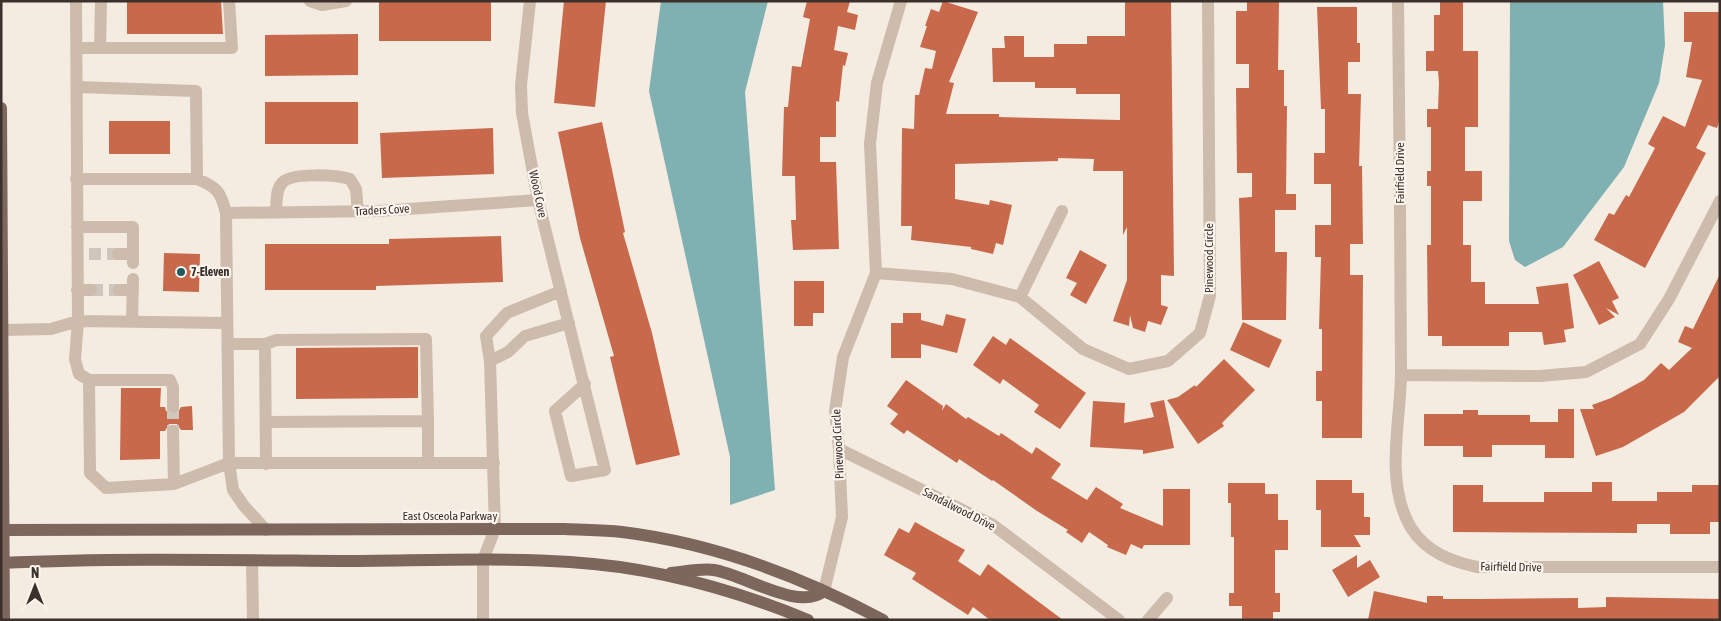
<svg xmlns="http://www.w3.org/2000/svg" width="1721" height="621" font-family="'Asap Condensed',sans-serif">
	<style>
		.water { fill: #7fb0b2 }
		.building { fill: #c8694b }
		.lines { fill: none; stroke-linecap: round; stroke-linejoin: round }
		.minor-tunnel { stroke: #cfc6bd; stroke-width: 12; stroke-dasharray: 12 6; stroke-linecap: butt }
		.minor { stroke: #cdbbac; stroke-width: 12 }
		.major { stroke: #7d675c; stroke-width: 12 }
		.poi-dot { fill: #1f5a5e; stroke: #fbf5ee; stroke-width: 2 }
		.labels { text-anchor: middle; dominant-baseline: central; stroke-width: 4.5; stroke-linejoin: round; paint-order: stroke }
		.street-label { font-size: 12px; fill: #3b302b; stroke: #fbf5ee }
		.poi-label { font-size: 12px; font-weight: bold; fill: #3b302b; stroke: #fbf5ee; text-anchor: start }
	</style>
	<rect width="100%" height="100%" fill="#f4ebe1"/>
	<!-- water -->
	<path class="water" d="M661,1H768L745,92L775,490L730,505V457L649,91Z
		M1510,1H1663L1665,45L1659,83L1624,167L1563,247L1525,267L1515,260L1509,241Z"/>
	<!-- building -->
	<path class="building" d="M127,1H221L223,34H127Z
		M379,1H491V41H379Z
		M564,1H606L595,107L554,103Z
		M807,1H850L847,12L858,15L855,30L838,26L834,50L848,53L845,66L843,65L839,102L836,101V137H820V162H836L839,249L793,250L791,220H796L795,176H782L784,107H788L792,66L801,67L810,19L803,17Z
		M943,1L978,12L949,82L954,83L946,114H999V117L1120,120V94H1076V88H1035V82H993L992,48H1005L1004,36H1024V57H1054V44H1087V36H1125V1H1171L1174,276L1161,275V305L1168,307L1161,325L1148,321L1145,332L1133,328L1130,315L1129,326L1113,321L1127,280V227L1123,235V171H1093L1094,159L1058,158V161L955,164V199L989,205L990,200L1012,205L1003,245L996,243L993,254L971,249V247L911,240L912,226H901L902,128L914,129L915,95H919L925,68L932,69L936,51L920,47L927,26H925L931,9L939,12Z
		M1247,1H1279L1278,70H1284V106H1287L1286,194H1296V210H1275V252H1287L1286,320H1242L1239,198L1252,197V173H1237L1236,88H1249V64H1236V11H1247Z
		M1440,1H1463V51H1478V127H1465V171H1482V201H1463V245H1471V282H1485V304H1539L1536,287L1568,283L1574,328L1564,330L1566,342L1544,345L1542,332H1509V346H1442V336H1428L1427,245H1431V186H1427V171H1431V127H1427V109H1438L1439,83L1438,71H1426V51H1434V15H1440Z
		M1317,7H1357V43H1360V62H1348V94H1361L1359,166H1362L1363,244H1350V275H1363L1362,438H1322V401H1316V371H1322V329H1319L1321,257H1315V225H1331V184H1314V153H1325V109H1321Z
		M1684,12H1720V119L1717,128L1708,125L1696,148L1706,153L1645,268L1594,240L1609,213L1614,215L1626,195L1629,197L1655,148L1648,144L1663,116L1685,127L1702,80L1686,77L1692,42H1684Z
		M358,34V75L265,76V35Z
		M265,102H358V144H265Z
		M109,121H170V154H109Z
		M602,122L625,232L623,233L652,333L680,455L636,465L610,357L614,356L580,238L558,132Z
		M493,128L494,174L382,178L380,133Z
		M501,236L503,282L376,286V290H265V244H389V239Z
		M1080,250L1107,265L1086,304L1070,295L1077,283L1066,278Z
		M164,253L200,254L199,292L163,291Z
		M1599,261L1619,298L1612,301L1619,315L1606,308L1615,317L1599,325L1573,275Z
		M1720,274V376L1684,412L1623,447L1596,456L1580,409H1594L1592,405L1611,398L1644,380L1661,363L1669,370L1692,348L1678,342L1685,326L1693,329Z
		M794,281H824V313H813V326H794Z
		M903,313H921V320L943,326L946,314L966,319L957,353L921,344V358H891V323H903Z
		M1243,322L1282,340L1269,368L1230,350Z
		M993,336L1006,345L1010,338L1086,393L1060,429L1034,412L1039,405L1003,379L1000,384L973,365Z
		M418,347V398L296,399V348Z
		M1224,359L1255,390L1222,423L1224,426L1198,444L1167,400L1178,397L1195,385L1196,387Z
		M906,380L943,406L942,411L946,404L966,419L968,417L999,436L1001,433L1032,454L1036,447L1061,464L1051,478L1087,500L1096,487L1123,504L1120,508L1163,526V489H1190V545H1144L1142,549L1131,544L1126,555L1107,547L1108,545L1089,532L1082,543L1066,532L1068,530L1037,511L993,480L992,481L959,459L957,463L907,430L904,434L890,424L898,414L887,406Z
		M121,388H161L160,407H165L166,411L173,415L177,414L181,407L192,406L193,430H181L177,424H169L165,431H160V459L120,460Z
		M1164,400L1174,448L1143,454V450L1090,447L1093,401L1125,403L1124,423L1154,417L1150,403Z
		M1558,409H1574V458H1545V445H1492V457H1463V446H1424V414H1463V410H1478V415H1530V422H1558Z
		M1316,480H1352V493H1364V517H1370V535H1354L1361,547H1321V510H1316Z
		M1592,482H1612V501H1657V492H1692V485H1720V522H1710V534H1670V524H1637V533L1453,532V485H1483V502H1544V492H1592Z
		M1228,483H1265V494H1278V520H1288V550H1275V593H1280V612H1273V620H1242V606H1229V593H1234V537H1231V503H1228Z
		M915,522L965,550L958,561L980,576L988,564L1063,620H990L973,607L968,615L912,579L916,573L884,555L899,528L909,533Z
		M1357,555V568L1370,560L1380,577L1348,597L1332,570Z
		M1374,591L1427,603V596H1443V599H1480L1578,598V608L1606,607V597L1720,599V620H1368Z"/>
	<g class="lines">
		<!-- minor-tunnel -->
		<path class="minor-tunnel" d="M89,254H118
			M91,290H119
			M173,407V431"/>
		<!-- minor -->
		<path class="minor" d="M76,1L78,321L75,359L79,374L89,380L90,473L106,488L174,484L229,463H494
			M310,1L322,5L346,1
			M530,1L521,85L522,113L538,200L605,470L571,476L555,411L585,384
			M1398,1C1399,125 1401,248 1401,372C1401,419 1386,473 1406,518C1418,547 1447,561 1477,567H1720
			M78,48H232L229,1
			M100,48L101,1
			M77,87L196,91L197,179
			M76,179H197C217,187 221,192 226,213L229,463L233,490L244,506L266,530
			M226,213L379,211L538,200
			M276,213C277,203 275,191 282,183C291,172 337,175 350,179L356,189L358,212
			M77,227H133V263
			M118,254H133
			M876,273L952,279L1020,297L1083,349L1129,369L1168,361L1200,333L1210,296L1208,1
			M77,290H91
			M119,290H133
			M1020,297L1062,211
			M132,322L133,279
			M4,330L51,329L78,321L227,323
			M228,344H265L266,464
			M265,344L277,340L426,339L428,421
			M490,361L508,352L525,336L569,323
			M1401,375L1540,376L1586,372L1640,344L1669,299L1720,201
			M89,380H170L173,387V407
			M266,422L428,421V463
			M173,431L174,484
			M839,449L993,525L1119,620
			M252,561L253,620
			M824,591L842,517L839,449L835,411L843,357L876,273L870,144L877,83L901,1
			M483,620V560L495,529L490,361L486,336L507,313L561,291
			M1148,620L1167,598"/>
		<!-- major -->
		<path class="major" d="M1,108L4,620
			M1,530L565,529C584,530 603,530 622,532C712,543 803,577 883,620
			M1,563C113,558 225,560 337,561C415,561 493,557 570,562C652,567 733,589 808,620
			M671,573C684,572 701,568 714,570C743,574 799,612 824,591"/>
	</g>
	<!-- markers -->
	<circle class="poi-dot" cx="181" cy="272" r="5"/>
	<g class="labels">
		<!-- street labels -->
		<g class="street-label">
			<text transform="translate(1400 173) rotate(-90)">Fairfield Drive</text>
			<text transform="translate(538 194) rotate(78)">Wood Cove</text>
			<text transform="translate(382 210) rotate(-3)">Traders Cove</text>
			<text transform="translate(1209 258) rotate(-90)">Pinewood Circle</text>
			<text transform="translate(838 444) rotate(-93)">Pinewood Circle</text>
			<text transform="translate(959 509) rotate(27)">Sandalwood Drive</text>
			<text x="450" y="516">East Osceola Parkway</text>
			<text transform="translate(1511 567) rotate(1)">Fairfield Drive</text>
		</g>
		<!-- poi labels -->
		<g class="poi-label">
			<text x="191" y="272">7-Eleven</text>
		</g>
	</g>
	<!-- border -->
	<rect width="1721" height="621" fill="none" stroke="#3b302b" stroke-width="5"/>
	<!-- north arrow -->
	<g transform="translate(35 586)" stroke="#fbf5ee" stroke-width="4" paint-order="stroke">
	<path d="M0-4L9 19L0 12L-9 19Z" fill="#3b302b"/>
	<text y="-8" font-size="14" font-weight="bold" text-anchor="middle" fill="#3b302b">N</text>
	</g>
</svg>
